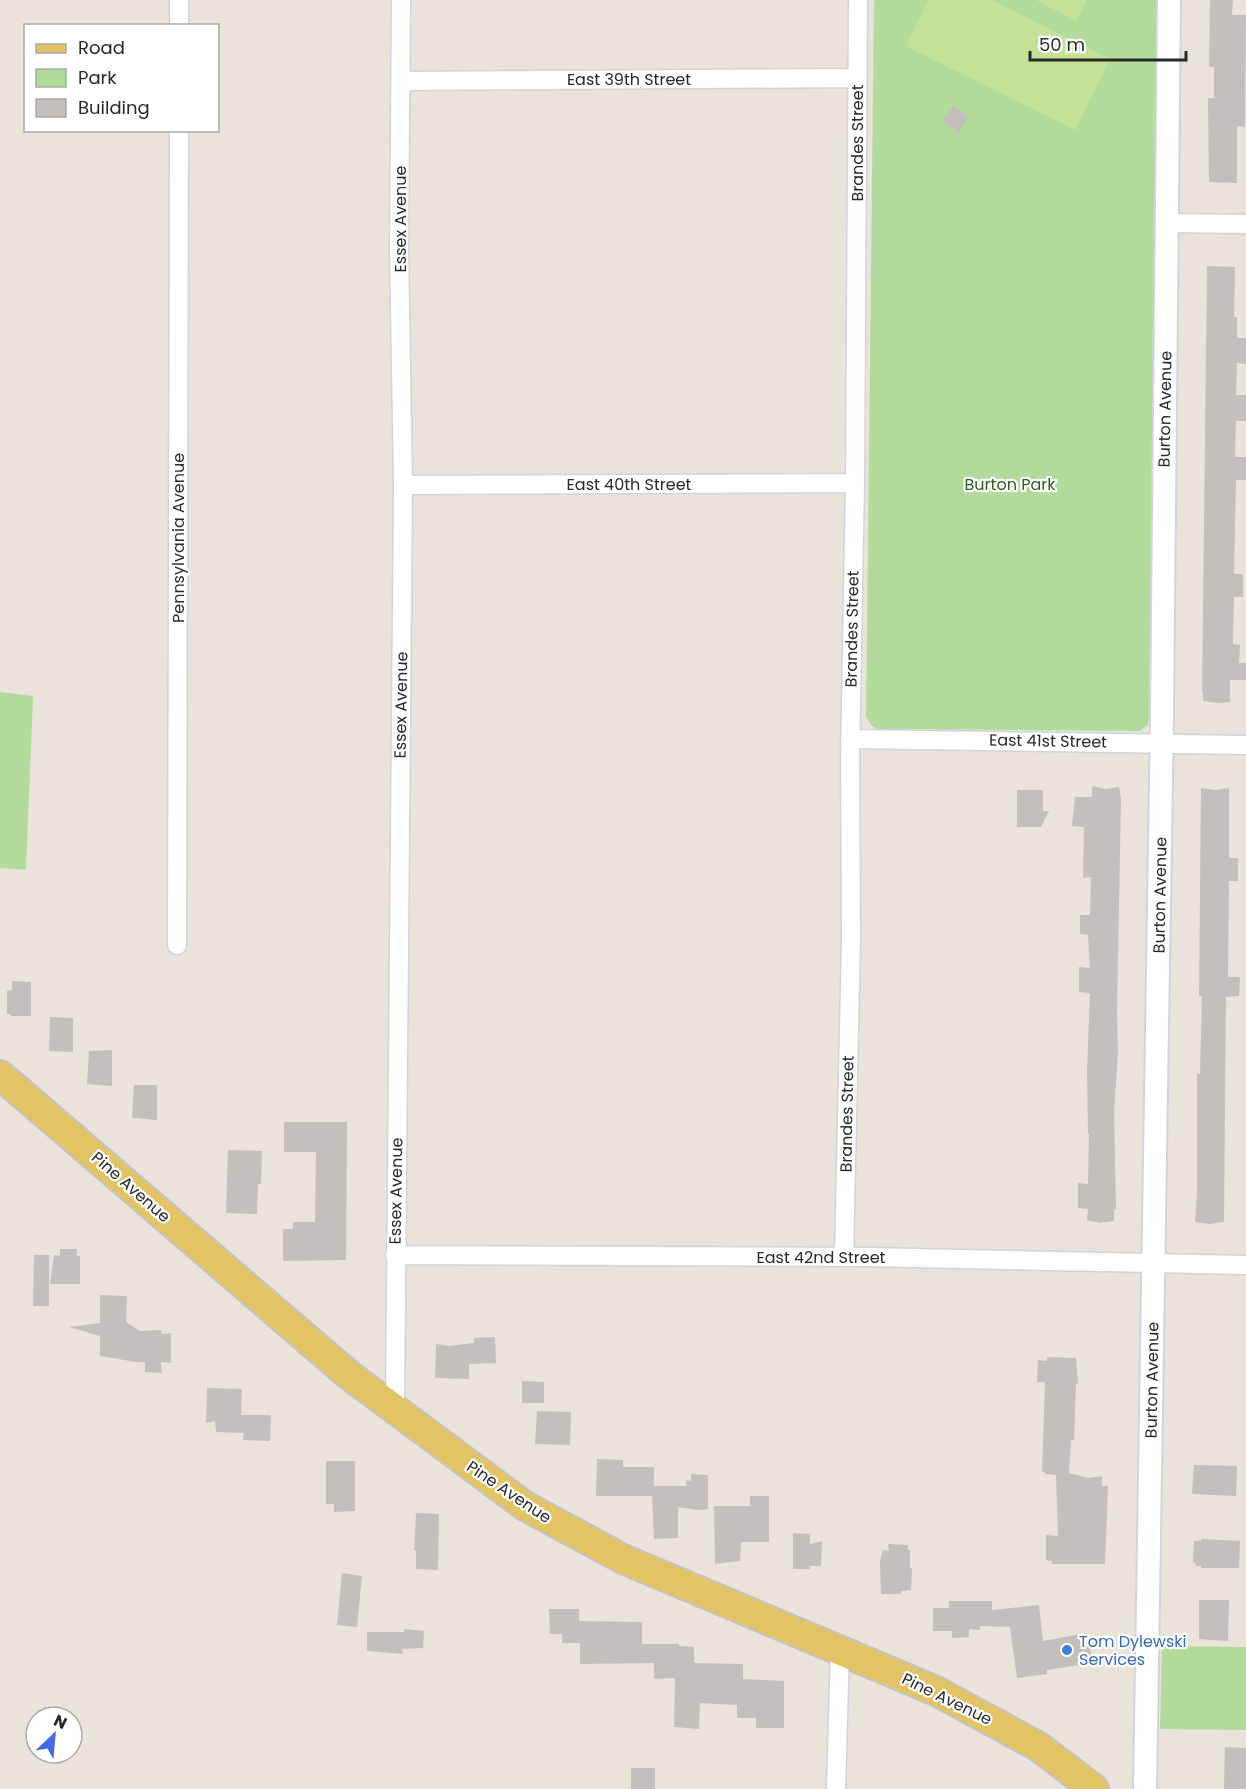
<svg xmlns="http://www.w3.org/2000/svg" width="1246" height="1789" font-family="Poppins,sans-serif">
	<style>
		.green { fill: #b2db9b }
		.pitch { fill: #c3e297 }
		.building { fill: #c4bfba }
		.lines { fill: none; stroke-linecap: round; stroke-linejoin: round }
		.minor-casing { stroke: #d0d3e0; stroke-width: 21 }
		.tertiary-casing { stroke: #d0d3e0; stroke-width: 26 }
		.primary-casing { stroke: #c3c3c3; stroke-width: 32 }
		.minor { stroke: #fff; stroke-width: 18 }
		.tertiary { stroke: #fff; stroke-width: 22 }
		.primary { stroke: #e3c465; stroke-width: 28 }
		.shop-dot { fill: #3f7fe0; stroke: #fff; stroke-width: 2 }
		.labels { text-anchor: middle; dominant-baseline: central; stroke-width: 4.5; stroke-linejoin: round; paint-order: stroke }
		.street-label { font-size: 16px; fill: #282828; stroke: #fff }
		.park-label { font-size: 16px; fill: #2d5d1f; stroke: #fff }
		.shop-label { font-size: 16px; fill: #366cbe; stroke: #fff; text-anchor: start }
	</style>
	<rect width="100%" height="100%" fill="#e9e3da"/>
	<!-- green -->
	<path class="green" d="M874,0H1157L1149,721L1147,726L1139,731L879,729L873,727L866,717Z
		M0,692L33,696L26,870L0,868Z
		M1162,1646L1246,1647V1730L1160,1729Z"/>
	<!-- pitch -->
	<path class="pitch" d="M929,0H991L1110,59L1075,130L906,46Z
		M1036,0H1087L1076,21Z"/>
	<!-- building -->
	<path class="building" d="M1210,0H1233L1232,15H1246L1245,127L1237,126V183L1209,182L1208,98H1214V67L1209,66Z
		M953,106L969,116L959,132L942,121Z
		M1207,266L1235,267L1234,317H1237V338H1246V364L1237,363L1236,395H1246V421H1236L1235,457H1246V480H1236L1234,574H1243V597H1234L1233,644L1240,645L1239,663H1246V680H1230V702L1217,703L1203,701V692L1202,693Z
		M1092,786L1106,789L1119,787L1121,798L1117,1012L1118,1053L1114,1112L1116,1209H1114V1221L1100,1223L1087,1220L1088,1209L1078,1208V1183L1088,1184L1089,1134H1088L1087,1071L1090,993L1079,992V967L1090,968L1088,935L1080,934V915H1090L1091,877L1083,878L1084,827L1072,826L1075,797H1092Z
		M1201,788L1215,790L1229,788V858H1238V881H1229L1228,977H1240L1239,996L1226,997L1224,1222L1210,1224L1195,1222L1197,1191V1074H1200L1202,996H1199Z
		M1017,790H1043V811H1049L1041,827H1017Z
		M12,981L31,982V1016H11V1014H7V991L12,990Z
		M50,1017L73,1018V1052L49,1051Z
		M112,1050V1086L87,1084L89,1051Z
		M134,1085H157V1120L132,1118Z
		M284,1122H347L346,1260L283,1261V1229H293V1222H315L316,1152H284Z
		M228,1150L262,1151L261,1184H258L257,1214L226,1213Z
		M60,1249H77V1256H80V1284H50L54,1255L60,1256Z
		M34,1255H49V1306H33Z
		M100,1295L127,1296L126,1322L140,1331L161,1330L162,1334L171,1333V1363L161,1362L162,1373L145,1372V1362H136L100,1356V1336L69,1327L100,1323Z
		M495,1337L496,1363L469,1364V1379L435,1378L436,1344L449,1346L474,1343V1338Z
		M1047,1357L1076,1358L1078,1384H1076L1074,1440H1071L1069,1473L1088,1478L1102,1476V1486H1108L1105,1564H1052V1561L1046,1560V1535L1058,1536L1056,1475L1045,1474V1472H1042L1045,1382H1037L1038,1360L1047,1361Z
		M522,1381L544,1382V1403H522Z
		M207,1388L242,1389L241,1415H271L270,1441L243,1440L244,1433L216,1432L215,1421L206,1423Z
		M537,1411L571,1412L570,1445L535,1444Z
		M597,1459L623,1460V1467H654V1486H686V1480L691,1481V1474L708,1475V1509L698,1510L678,1507V1538L654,1539L652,1496H596Z
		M326,1461H355V1511L334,1512V1504H326Z
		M1194,1465L1237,1466L1236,1496L1192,1494Z
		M750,1496H769V1542H741L740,1561L715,1564L714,1506H750Z
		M416,1513L439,1514L438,1570L416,1569V1551L414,1550Z
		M793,1533L810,1534V1544L822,1541L821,1566H810V1569H793Z
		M1201,1539L1240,1541L1239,1568H1201V1566H1196L1195,1563H1193L1194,1541H1201Z
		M888,1544L908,1545V1550H910V1568H912L911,1590L901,1591V1594H881L880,1561L883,1550L889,1551Z
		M342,1573L362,1576L357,1627L337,1625Z
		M1199,1600H1229L1228,1641L1199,1639Z
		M949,1601H992V1610L1039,1605L1043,1641L1087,1633L1093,1663L1047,1670V1674L1017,1678L1010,1627L980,1626V1630L969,1629V1637L952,1638V1631H933V1608H949Z
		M549,1609H579V1621L642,1622V1644H679V1646L694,1647V1663L743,1664V1679L784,1681V1728H756V1718H737V1705L700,1703L699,1729L674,1727L675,1678L654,1679V1663L580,1664V1643H562V1634H550Z
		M404,1629L424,1631L423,1648L402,1649L403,1654L367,1651V1632H404Z
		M1225,1747L1246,1748V1789H1224Z
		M631,1768H655V1789H631Z"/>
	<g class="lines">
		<defs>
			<path id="minor" d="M179,26V0
				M401,81L857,78
				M1167,223L1246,224
				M403,485L855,483
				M850,739L1246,745
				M177,945L179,130
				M395,1255L868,1257L1246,1265
				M844,1257L851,938L850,758L855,483L858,0
				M395,1410L403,485L399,248L401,0
				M836,1789L840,1650"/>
			<path id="tertiary" d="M1145,1789L1162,715L1169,0"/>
			<path id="primary" d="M0,1075L349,1375L525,1506L623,1559L936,1691L1039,1747L1094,1789"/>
		</defs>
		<!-- minor casing -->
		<use href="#minor" class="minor-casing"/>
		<!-- tertiary casing -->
		<use href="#tertiary" class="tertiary-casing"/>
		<!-- primary casing -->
		<use href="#primary" class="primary-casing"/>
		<!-- minor -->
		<use href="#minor" class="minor"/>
		<!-- tertiary -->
		<use href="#tertiary" class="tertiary"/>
		<!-- primary -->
		<use href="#primary" class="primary"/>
	</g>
	<!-- markers -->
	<circle class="shop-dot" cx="1067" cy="1650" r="6"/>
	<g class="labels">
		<!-- street labels -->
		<g class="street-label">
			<text x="629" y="79">East 39th Street</text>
			<text transform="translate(857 143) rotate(-90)">Brandes Street</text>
			<text transform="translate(400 219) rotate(-90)">Essex Avenue</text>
			<text transform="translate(1165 409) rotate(-89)">Burton Avenue</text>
			<text x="629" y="484">East 40th Street</text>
			<text transform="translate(178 538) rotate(-90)">Pennsylvania Avenue</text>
			<text transform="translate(852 629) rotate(-89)">Brandes Street</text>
			<text transform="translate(401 705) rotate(-89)">Essex Avenue</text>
			<text transform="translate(1048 741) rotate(1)">East 41st Street</text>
			<text transform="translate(1160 895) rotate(-89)">Burton Avenue</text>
			<text transform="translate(847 1114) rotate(-89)">Brandes Street</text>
			<text transform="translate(131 1187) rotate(41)">Pine Avenue</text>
			<text transform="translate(396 1191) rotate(-89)">Essex Avenue</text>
			<text x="821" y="1257">East 42nd Street</text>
			<text transform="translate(1152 1380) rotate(-89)">Burton Avenue</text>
			<text transform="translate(509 1492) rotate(34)">Pine Avenue</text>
			<text transform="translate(947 1699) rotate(26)">Pine Avenue</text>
		</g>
		<!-- park labels -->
		<g class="park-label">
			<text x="1010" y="484">Burton Park</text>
		</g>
		<!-- shop labels -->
		<g class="shop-label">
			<text x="1079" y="1641">Tom Dylewski<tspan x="1079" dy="18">Services</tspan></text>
		</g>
	</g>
	<!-- legend -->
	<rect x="24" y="24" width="195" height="108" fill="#ffffff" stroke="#a9a9a9" stroke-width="1.5"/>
	<rect x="36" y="44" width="30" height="9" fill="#e3c465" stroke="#a9a9a9" stroke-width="1.5"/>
	<text x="78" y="54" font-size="18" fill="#282828">Road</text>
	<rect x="36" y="69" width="30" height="18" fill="#b2db9b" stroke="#a9a9a9" stroke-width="1.5"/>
	<text x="78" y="84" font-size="18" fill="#282828">Park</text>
	<rect x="36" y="99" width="30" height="18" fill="#c4bfba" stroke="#a9a9a9" stroke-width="1.5"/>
	<text x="78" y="114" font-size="18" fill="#282828">Building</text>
	<!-- north arrow -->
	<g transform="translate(54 1735) rotate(26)"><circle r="28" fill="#ffffff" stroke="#a9a9a9" stroke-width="1.5"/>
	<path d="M0-4.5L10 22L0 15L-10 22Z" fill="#4767e9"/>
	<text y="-9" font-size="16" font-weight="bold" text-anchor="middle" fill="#282828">N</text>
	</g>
	<!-- scale -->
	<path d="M1030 51v9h156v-9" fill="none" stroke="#282828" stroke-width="3"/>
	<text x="1039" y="51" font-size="18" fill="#282828" stroke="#ffffff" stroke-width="4.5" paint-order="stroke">50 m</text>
</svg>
